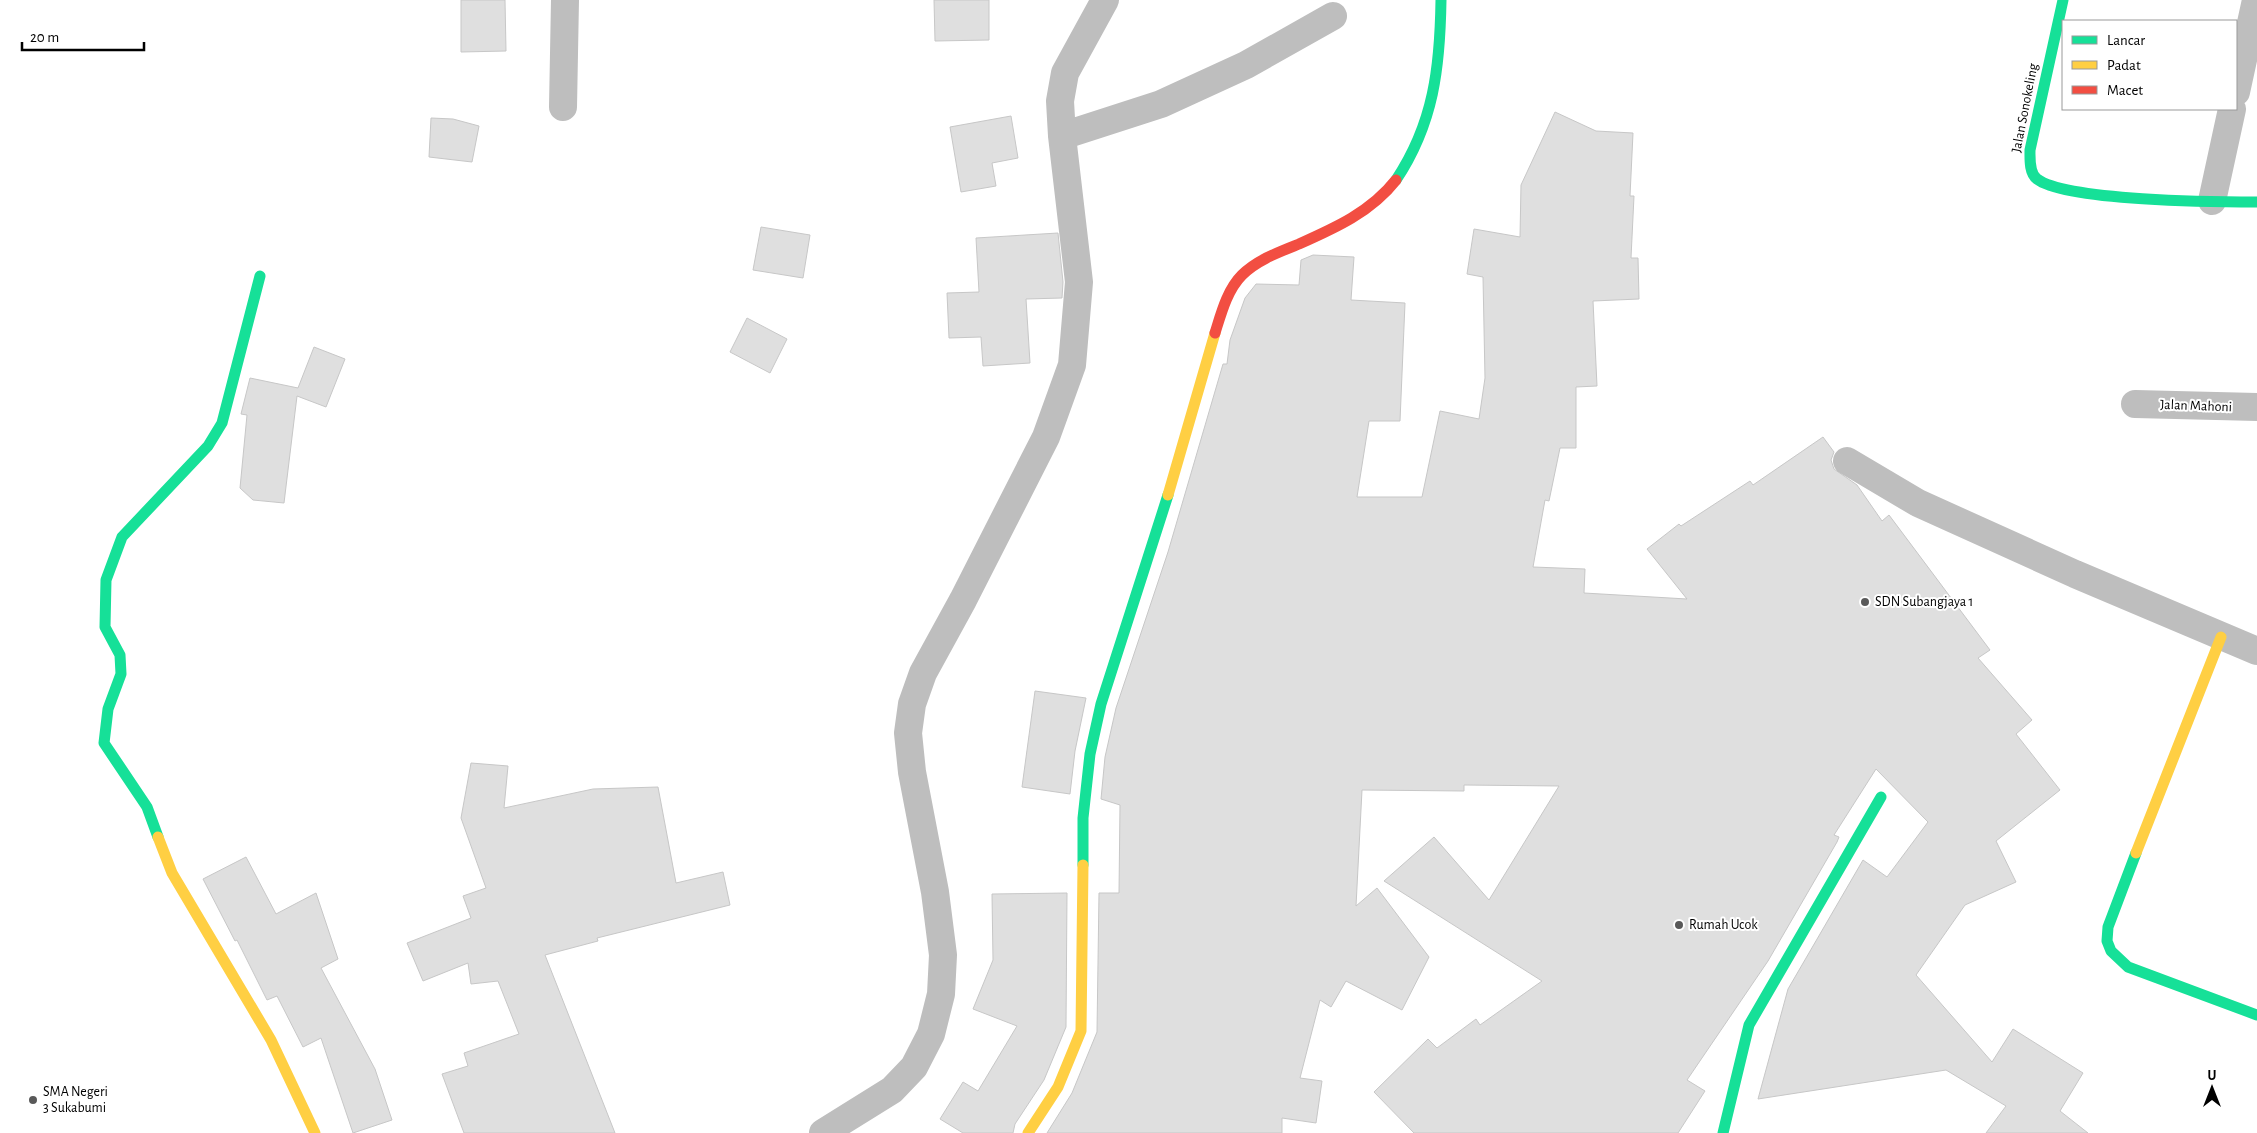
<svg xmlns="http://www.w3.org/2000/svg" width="2257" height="1133" font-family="'Alegreya Sans',sans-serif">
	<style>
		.building { fill: #dfdfdf; stroke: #c7c7c7 }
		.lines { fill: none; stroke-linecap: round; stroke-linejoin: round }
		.street { stroke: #bebebe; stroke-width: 28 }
		.fast { stroke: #16e098; stroke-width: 11 }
		.slow { stroke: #ffcf43; stroke-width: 11 }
		.jam { stroke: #f24e42; stroke-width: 11 }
		.poi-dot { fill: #595959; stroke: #fff; stroke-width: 2 }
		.labels { text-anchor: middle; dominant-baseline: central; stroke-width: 4; stroke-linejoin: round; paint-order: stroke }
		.street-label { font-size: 14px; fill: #000; stroke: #fff }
		.poi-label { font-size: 14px; fill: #000; stroke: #fff; text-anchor: start }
	</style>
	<rect width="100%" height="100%" fill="#fff"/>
	<!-- building -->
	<path class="building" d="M461,0H505L506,51L461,52Z
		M934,0H989V40L935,41Z
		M1555,112L1596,131L1633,133L1630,196H1634L1631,258H1638L1639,299L1593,301L1597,386L1576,387V448H1560L1549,501L1545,500L1533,567L1585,569L1584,593L1687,599L1647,549L1679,524L1681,526L1750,481L1753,485L1823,437L1834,452L1831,460L1834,469L1857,485L1882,521L1889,515L1990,650L1978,658L2032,720L2016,734L2060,790L1996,841L2016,882L1965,905L1916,975L1992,1062L2013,1029L2083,1073L2060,1111L2088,1133H1986L2006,1106L1946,1070L1758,1099L1788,989L1863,860L1887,877L1928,822L1876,769L1834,835L1839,837L1837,842L1768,961L1687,1080L1705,1091L1678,1133H1414L1374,1092L1428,1039L1437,1048L1476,1019L1480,1025L1542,981L1384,881L1434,837L1489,900L1559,786L1464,785V791L1362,790L1356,906L1377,888L1429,957L1402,1010L1346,981L1331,1007L1320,1000L1300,1078L1322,1081L1316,1123L1282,1118V1133H1047L1072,1093L1097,1032L1099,893H1119L1120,805L1101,799L1105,757L1116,708L1168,552L1223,364H1227L1230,340L1245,298L1256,284L1299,285L1301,260L1313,255L1354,257L1351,300L1405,303L1400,421H1369L1357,497H1422L1440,411L1479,419L1485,378L1483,277L1467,274L1474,229L1520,237L1521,185Z
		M1011,116L1018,158L992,163L996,186L961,192L950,127Z
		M431,118L453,119L479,126L472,162L429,157Z
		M761,227L810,235L803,278L753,270Z
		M1058,233L1063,282L1062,298L1026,299L1030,363L983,366L981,337L949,338L947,293L979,292L976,238Z
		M747,318L787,339L770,373L730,352Z
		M314,347L345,359L326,407L297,396L284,503L253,500L240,488L247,415L241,414L250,378L298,388Z
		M1035,691L1086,698L1075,751L1070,794L1022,787Z
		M471,763L508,766L504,808L593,789L658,787L676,883L723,872L730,905L597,938L598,941L545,955L615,1133H464L442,1074L468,1066L464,1053L519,1034L498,981L471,984L468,963L423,981L407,943L471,918L463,896L486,888L461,818Z
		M246,857L276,914L316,893L338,959L321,968L375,1069L392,1120L353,1133L321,1038L303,1047L277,996L267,1000L237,940L235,941L203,879Z
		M1067,893L1066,1027L1044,1080L1015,1124L1013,1133H963L940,1119L963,1082L978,1091L1017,1026L973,1009L993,960L992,894Z"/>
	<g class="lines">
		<!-- street -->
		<path class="street" d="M2236,92L2256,0
			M563,107L565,0
			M1062,136L1161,104L1246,65L1333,16
			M2212,201L2232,109
			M2135,404L2257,407
			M1847,461L1918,503L2075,574L2257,651
			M823,1133L892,1090L914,1067L931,1034L941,994L943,955L935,892L912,772L908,733L912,704L923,673L963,600L1046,437L1072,365L1079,282L1062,136L1060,101L1065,73L1105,0"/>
		<!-- fast -->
		<path class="fast" d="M2063,0L2030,150C2030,159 2029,173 2037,179C2066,201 2216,202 2257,202
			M1396,180C1434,123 1440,67 1441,0
			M158,837L147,807L104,743L108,709L121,674L120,655L105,627L106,580L122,537L208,446L222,423L260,276
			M2136,853L2108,927L2107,941L2111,951L2128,967L2257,1015
			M1083,865V818L1090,754L1101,704L1168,495
			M1723,1133L1749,1025L1881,797"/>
		<!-- slow -->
		<path class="slow" d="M1168,495L1215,333
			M158,837L172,873L271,1040L315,1133
			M2136,853L2221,637
			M1028,1133L1058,1087L1081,1031L1083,865"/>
		<!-- jam -->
		<path class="jam" d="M1215,333C1221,314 1227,290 1242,275C1257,260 1279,252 1299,244C1335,228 1371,212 1396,180"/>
	</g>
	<!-- markers -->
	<g class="poi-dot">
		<circle cx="1865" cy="602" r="5"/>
		<circle cx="1679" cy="925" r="5"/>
		<circle cx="33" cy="1100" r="5"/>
	</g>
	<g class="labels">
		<!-- street labels -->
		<g class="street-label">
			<text transform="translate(2025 108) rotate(-79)">Jalan Sonokeling</text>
			<text transform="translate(2196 406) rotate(2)">Jalan Mahoni</text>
		</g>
		<!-- poi labels -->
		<g class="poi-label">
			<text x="1875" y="602">SDN Subangjaya 1</text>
			<text x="1689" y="925">Rumah Ucok</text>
			<text x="43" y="1092">SMA Negeri<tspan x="43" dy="16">3 Sukabumi</tspan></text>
		</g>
	</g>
	<!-- legend -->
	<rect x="2062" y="20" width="175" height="90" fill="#ffffff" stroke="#999999"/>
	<rect x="2072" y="36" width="25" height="8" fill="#16e098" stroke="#999999"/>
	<text x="2107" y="45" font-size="15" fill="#000000">Lancar</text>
	<rect x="2072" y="61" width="25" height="8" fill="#ffcf43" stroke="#999999"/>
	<text x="2107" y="70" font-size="15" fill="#000000">Padat</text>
	<rect x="2072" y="86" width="25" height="8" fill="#f24e42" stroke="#999999"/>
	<text x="2107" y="95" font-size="15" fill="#000000">Macet</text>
	<!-- north arrow -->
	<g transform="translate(2212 1088)" stroke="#ffffff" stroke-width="4" paint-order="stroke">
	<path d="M0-4L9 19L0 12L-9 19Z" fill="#000000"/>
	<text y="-8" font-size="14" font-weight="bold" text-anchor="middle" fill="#000000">U</text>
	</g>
	<!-- scale -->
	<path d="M22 42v8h122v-8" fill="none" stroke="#000000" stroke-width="2.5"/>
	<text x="30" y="42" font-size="15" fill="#000000" stroke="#ffffff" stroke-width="4" paint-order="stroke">20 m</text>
</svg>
